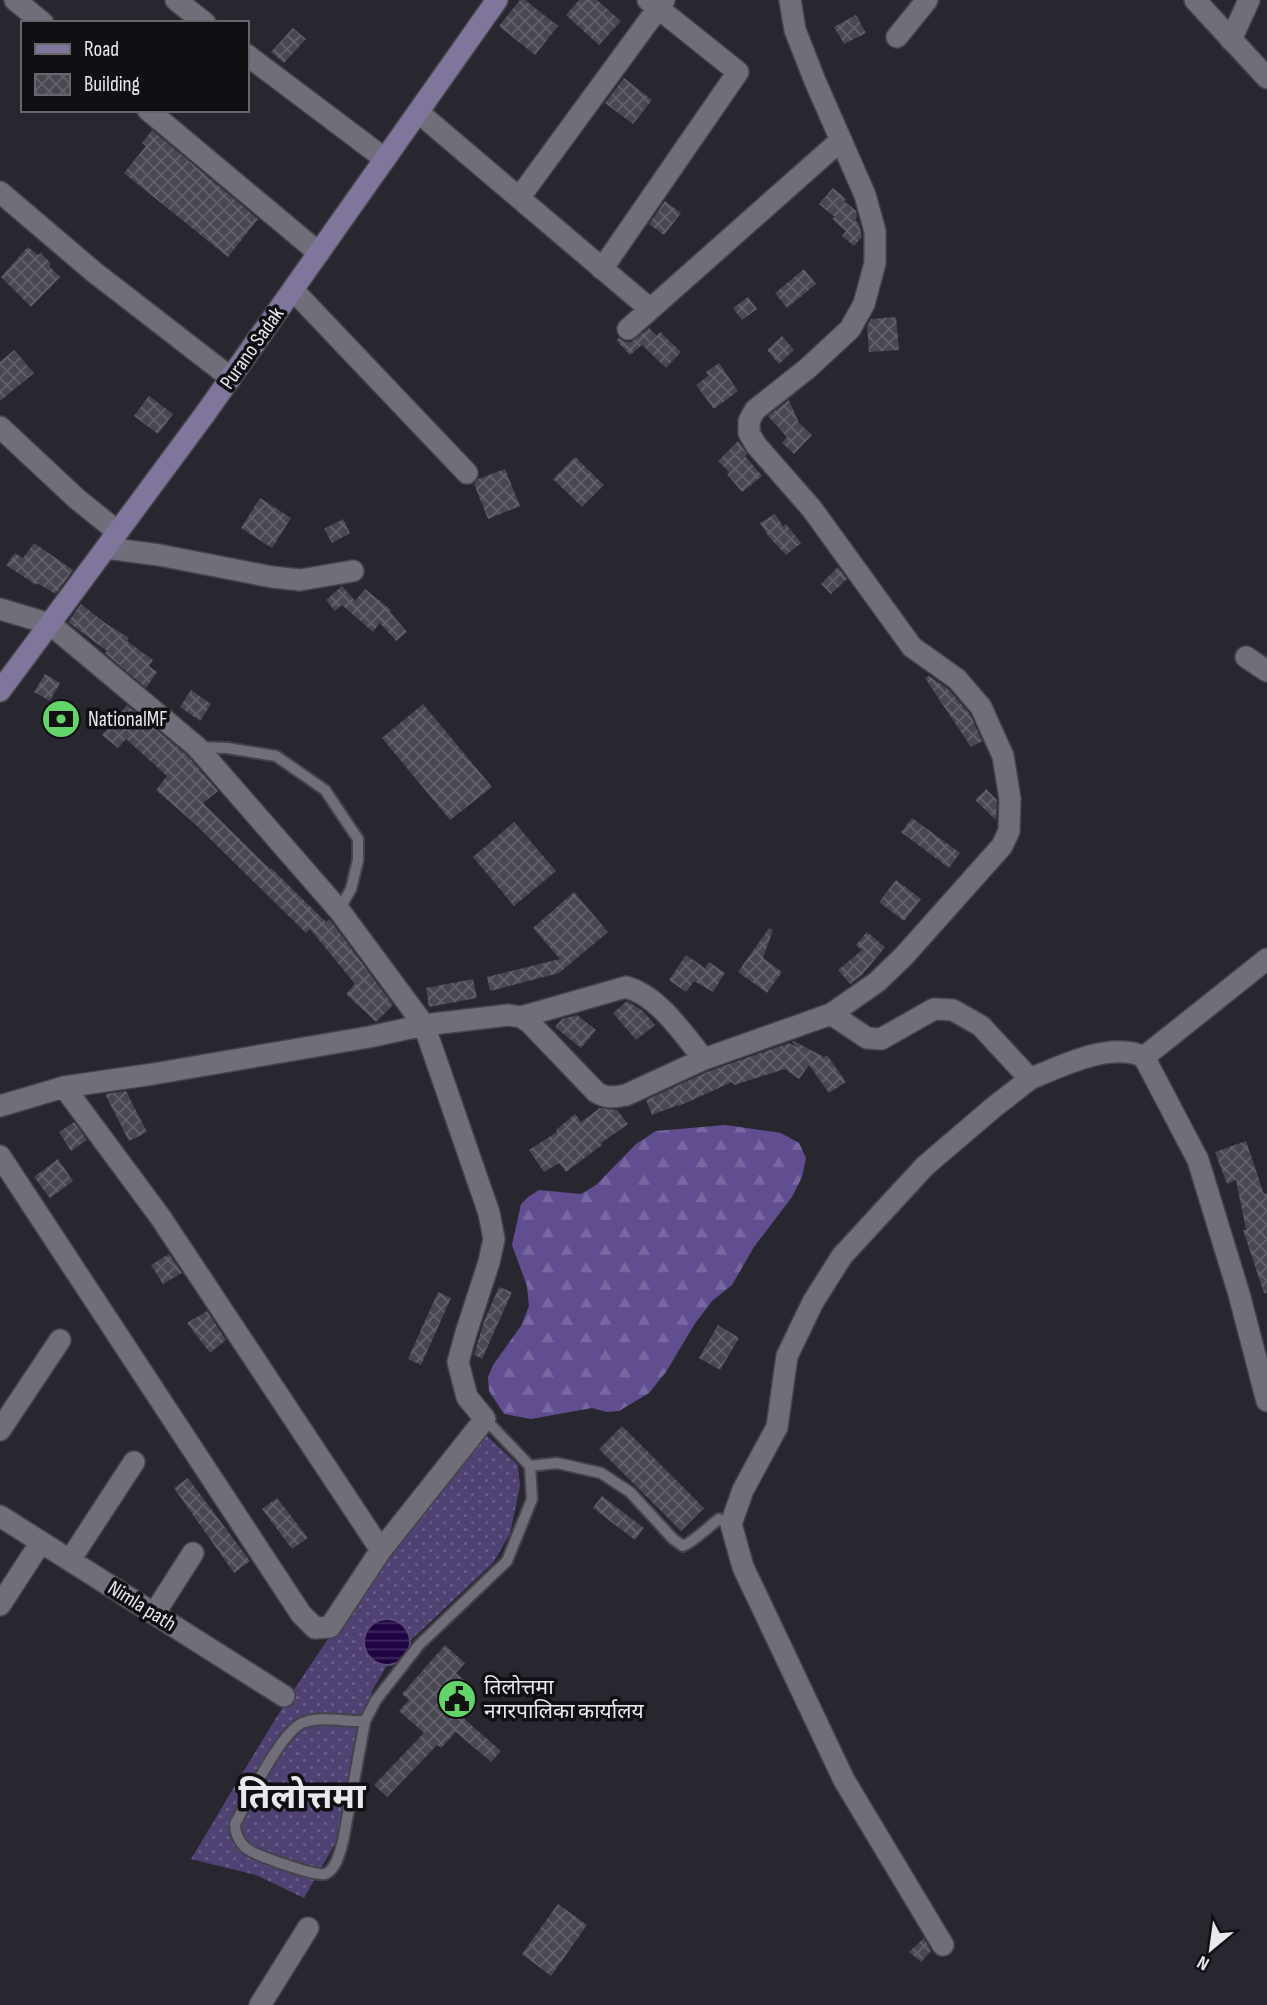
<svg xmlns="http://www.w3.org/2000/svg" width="1267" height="2005" font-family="'Sofia Sans Condensed','Noto Sans Devanagari',sans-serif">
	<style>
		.grass { fill: url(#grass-dots) }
		.forest { fill: url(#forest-firs) }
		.water { fill: url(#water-rules); stroke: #5c4876; stroke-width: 2 }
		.building { fill: url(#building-cross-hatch) }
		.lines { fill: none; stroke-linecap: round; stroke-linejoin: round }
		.service-casing { stroke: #45434a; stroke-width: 14 }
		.minor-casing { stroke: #45434a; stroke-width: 24 }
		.tertiary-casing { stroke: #45434a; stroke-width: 24 }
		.secondary-casing { stroke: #45434a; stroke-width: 24 }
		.service { stroke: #706e78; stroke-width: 10 }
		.minor { stroke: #706e78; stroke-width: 21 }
		.tertiary { stroke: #706e78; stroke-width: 21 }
		.secondary { stroke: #80769c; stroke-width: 21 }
		.labels { text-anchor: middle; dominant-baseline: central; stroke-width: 7; stroke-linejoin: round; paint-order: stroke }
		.street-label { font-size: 21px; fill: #e9e8ed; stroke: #101014 }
		.poi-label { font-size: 21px; fill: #e9e8ed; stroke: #101014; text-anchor: start }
		.town-label { font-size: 35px; font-weight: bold; fill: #e9e8ed; stroke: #101014 }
	</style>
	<defs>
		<pattern id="grass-dots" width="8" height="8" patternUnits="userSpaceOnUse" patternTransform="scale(1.75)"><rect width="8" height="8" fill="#4f4273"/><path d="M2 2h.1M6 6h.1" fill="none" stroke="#685d87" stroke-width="1.8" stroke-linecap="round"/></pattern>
		<pattern id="forest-firs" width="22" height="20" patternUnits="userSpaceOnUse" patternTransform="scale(1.75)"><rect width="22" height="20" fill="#614e91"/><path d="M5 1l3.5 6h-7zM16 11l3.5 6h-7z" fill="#7868a1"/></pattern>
		<pattern id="water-rules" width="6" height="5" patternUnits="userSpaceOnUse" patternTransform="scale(1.75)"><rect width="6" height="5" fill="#1f0443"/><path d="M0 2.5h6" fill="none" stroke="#40295e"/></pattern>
		<pattern id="building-cross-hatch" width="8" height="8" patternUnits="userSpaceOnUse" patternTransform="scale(1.75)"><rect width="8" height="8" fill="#494751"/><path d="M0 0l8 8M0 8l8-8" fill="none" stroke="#63626a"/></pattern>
	</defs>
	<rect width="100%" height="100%" fill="#28262f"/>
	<!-- grass -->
	<path class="grass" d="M485,1434L518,1465L520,1486L510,1534L493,1563L410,1641L409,1634L380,1664L387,1665L372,1691L359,1731L340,1835L304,1898L256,1875L191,1859C234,1788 276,1714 324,1645C346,1615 371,1586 390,1554Z"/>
	<!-- forest -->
	<path class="forest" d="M725,1125L781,1133L799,1143L806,1158L802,1177L792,1197L754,1247L732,1285L712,1301L694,1325L666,1372L649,1393L619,1411L607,1412L592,1408L531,1419L504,1414L489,1391L488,1377L493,1365L521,1326L529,1306L527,1286L512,1245L521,1204L528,1197L539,1190L581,1194L596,1185L636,1144L656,1131Z"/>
	<!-- water -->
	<path class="water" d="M364 1642a23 23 0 1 1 46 0a23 23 0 1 1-46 0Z"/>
	<!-- building -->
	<path class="building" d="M520,0H525L558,26L535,55L499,26Z
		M579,0H597L621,21L599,45L566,15Z
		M856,15L866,33L844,44L834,27Z
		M293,28L306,39L284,63L271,52Z
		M624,78L652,100L633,124L605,103Z
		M152,130L258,219L228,257L124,173L146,146L142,143Z
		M833,188L846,199L844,201L856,211L857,217L855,220L859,224L862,237L854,246L842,236L846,231L832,219L835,217L819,204Z
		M665,201L681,213L664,235L649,224Z
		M28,247L38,255L41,253L51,264L49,266L60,277L31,307L1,277Z
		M804,269L816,284L787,308L775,293Z
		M748,297L757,309L742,320L733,308Z
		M896,317L899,350L869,352L867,326L871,319Z
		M649,328L657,336L660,332L681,352L666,368L642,345L630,355L616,340L619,338L625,342H631Z
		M782,336L794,350L779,364L767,350Z
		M14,350L34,373L0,401V362Z
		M719,363L738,391L714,409L696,385L708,376L706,372Z
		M149,396L173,414L158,434L134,416Z
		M789,400L799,423L812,435L794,454L782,443L787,437L768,416Z
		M738,441L747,454L745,456L762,476L742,492L727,474L729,472L718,461Z
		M575,457L604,485L582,507L553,479Z
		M505,469L520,506L488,519L474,484L478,479Z
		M260,498L291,518L272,548L241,528Z
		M775,514L783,526L786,524L801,543L786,555L769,537L760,523Z
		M343,519L350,533L332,543L324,529Z
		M34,543L73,570L56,594L37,583L36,585L6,565L15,553L23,558Z
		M838,567L847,579L831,594L821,584Z
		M342,586L355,601L365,589L391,610L390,612L407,632L396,641L380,623L373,632L342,605L335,611L326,600Z
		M81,604L105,623L129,638L127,641L153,660L149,666L157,672L146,688L105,653L107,651L68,622Z
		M45,674L60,683L50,701L34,692Z
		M929,676L948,689L970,714L982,741L971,747L925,678Z
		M191,690L211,704L200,721L180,707Z
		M423,704L492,787L450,820L382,738Z
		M127,705L188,756L218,791L203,803L270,869L271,868L326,922L329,919L337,929L393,1005L376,1022L346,994L355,984L310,929L306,933L194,823L156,790L167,776L126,739L118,748L102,735Z
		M986,789L997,800L996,820L975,800Z
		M912,818L960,853L949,868L901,832Z
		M514,822L556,871L514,906L473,857Z
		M896,880L921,899L904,921L879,902Z
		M574,892L608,932L559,973L490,991L487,977L560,959L533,928Z
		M769,928L773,930L763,958L782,972L767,993L738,972Z
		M867,932L885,947L862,975L850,984L838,970L862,950L856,945Z
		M686,955L705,968L709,962L725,973L713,992L694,981L686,992L669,980Z
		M473,979L477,998L429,1007L426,988Z
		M627,1001L643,1011L655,1025L636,1040L613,1013Z
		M577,1015L596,1030L581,1048L555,1027L562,1019Z
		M794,1041L824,1057L827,1055L846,1082L829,1093L809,1065L799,1079L785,1069L734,1085L732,1082L679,1106L678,1105L652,1115L646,1100L709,1071L789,1043L796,1047L792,1042Z
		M126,1091L147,1132L129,1141L105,1094Z
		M600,1108L617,1110L628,1124L601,1143L602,1145L566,1172L559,1163L544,1172L529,1150L557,1132L556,1130L575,1114L581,1122Z
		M74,1122L87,1140L71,1151L59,1132Z
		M1246,1141L1264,1194L1267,1193V1293H1264L1243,1230H1246L1236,1180L1227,1184L1215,1152Z
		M58,1159L73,1181L50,1198L34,1177Z
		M169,1254L182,1273L163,1284L151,1265Z
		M499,1287L512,1292L482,1359L474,1355L484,1321Z
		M438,1292L451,1298L421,1365L408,1359Z
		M207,1311L226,1340L210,1353L187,1323Z
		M718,1325L739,1338L720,1370L699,1358Z
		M622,1426L704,1508L681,1531L599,1449Z
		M188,1478L250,1561L234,1573L174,1488Z
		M602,1496L644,1528L635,1540L593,1508Z
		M277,1498L308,1538L292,1549L262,1509Z
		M445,1645L465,1663L456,1673L474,1689L454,1710L501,1751L491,1762L456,1732L441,1748L437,1745L387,1797L374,1785L424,1733L399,1711L409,1700L402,1694Z
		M558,1904L587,1925L551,1976L522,1954Z
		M924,1938L931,1951L921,1962L909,1952Z"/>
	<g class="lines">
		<defs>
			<path id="service" d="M197,747L227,748L276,756L325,790L358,839V860L351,889L339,910
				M530,1466L557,1463L601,1473L630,1492L673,1539L683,1546C695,1541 708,1527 719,1519L731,1524
				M365,1721C346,1722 323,1716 305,1722C282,1728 248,1801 235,1824C235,1834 238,1841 246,1848C254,1855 317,1877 325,1874C336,1870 340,1852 343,1841L365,1721L376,1700L419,1645L507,1561L532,1499L530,1466L485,1419"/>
			<path id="minor" d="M15,0L43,23
				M176,0L205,23
				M897,37L927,0
				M1231,40L1249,0
				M247,55L385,159
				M148,110L319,253
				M418,112L650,309
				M0,192L94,272L231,378
				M519,198L664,0
				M602,269L738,72L648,0
				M293,290L467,473
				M628,329L841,140
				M0,427L77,499L118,532
				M106,548L159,555L272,577L300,580L353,571
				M0,609L50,624L197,747L339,910L424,1025L489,1213L494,1239L489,1262L466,1333L458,1362L467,1397L485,1419L381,1550L330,1627L315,1628L301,1614L0,1156
				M1246,657L1267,671
				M831,1014L867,1038L881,1039L934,1009L953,1010L981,1026L1030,1079C1061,1066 1111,1041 1144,1057L1198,1160L1239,1294L1267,1401
				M521,1017L626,987C658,995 683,1034 704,1059
				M1144,1057L1267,959
				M64,1087L161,1218L381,1550
				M0,1106L64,1087L153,1074L369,1037L424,1025L509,1015L521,1017L529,1022L596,1092C607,1099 614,1097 626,1095L704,1059L831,1014L877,982L904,956L1002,846L1009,831L1010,799L1003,756L981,707L957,679L912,647L812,509L756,445L749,433V421L755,410L808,368L850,329L864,304L875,263V231L865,195L815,81L795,30L790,0
				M0,1430L60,1340
				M0,1516L284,1696
				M70,1560L134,1462
				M0,1605L41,1542
				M154,1614L193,1553
				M943,1945L844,1780L743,1567L731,1524L743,1490L777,1427L787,1356L813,1302L842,1256L925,1166L994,1107L1030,1079
				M260,2005L308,1928"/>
			<path id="tertiary" d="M1195,0L1267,78"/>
			<path id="secondary" d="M0,691L205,414L497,0"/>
		</defs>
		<!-- service casing -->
		<use href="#service" class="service-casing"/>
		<!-- minor casing -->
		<use href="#minor" class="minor-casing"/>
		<!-- tertiary casing -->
		<use href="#tertiary" class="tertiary-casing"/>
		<!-- secondary casing -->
		<use href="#secondary" class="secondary-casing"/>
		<!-- service -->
		<use href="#service" class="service"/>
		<!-- minor -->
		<use href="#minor" class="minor"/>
		<!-- tertiary -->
		<use href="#tertiary" class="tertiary"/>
		<!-- secondary -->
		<use href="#secondary" class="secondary"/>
	</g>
	<!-- icons -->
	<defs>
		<symbol id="bank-disc" viewBox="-11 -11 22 22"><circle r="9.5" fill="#62d469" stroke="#101014"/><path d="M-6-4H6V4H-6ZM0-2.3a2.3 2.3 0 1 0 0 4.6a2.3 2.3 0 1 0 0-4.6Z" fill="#111"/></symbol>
		<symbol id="civic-disc" viewBox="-11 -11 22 22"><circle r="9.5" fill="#62d469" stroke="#101014"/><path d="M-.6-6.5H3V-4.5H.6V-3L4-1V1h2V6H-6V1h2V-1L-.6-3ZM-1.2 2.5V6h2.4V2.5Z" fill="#111"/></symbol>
	</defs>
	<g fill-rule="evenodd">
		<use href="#bank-disc" x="39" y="697" width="44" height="44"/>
		<use href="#civic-disc" x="435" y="1677" width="44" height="44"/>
	</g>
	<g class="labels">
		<!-- street labels -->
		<g class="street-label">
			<text transform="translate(252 348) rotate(-55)">Purano Sadak</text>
			<text transform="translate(142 1606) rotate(32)">Nimla path</text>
		</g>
		<!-- poi labels -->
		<g class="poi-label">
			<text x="88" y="719">NationalMF</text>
			<text x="484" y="1687">तिलोत्तमा<tspan x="484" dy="24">नगरपालिका कार्यालय</tspan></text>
		</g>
		<!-- town labels -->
		<g class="town-label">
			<text x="302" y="1797">तिलोत्तमा</text>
		</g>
	</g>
	<!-- legend -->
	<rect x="21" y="21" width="228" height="91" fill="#101014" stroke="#67666b" stroke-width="2"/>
	<rect x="35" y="44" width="35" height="10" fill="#80769c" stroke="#67666b" stroke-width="2"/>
	<text x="84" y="56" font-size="21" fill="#e9e8ed">Road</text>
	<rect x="35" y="74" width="35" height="21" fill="url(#building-cross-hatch)" stroke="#67666b" stroke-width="2"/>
	<text x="84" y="91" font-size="21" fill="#e9e8ed">Building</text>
	<!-- north arrow -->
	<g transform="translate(1211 1949) rotate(209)" stroke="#101014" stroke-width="5" paint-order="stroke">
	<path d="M0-5L12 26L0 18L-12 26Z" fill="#e9e8ed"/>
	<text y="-10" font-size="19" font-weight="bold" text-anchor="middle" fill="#e9e8ed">N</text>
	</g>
</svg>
